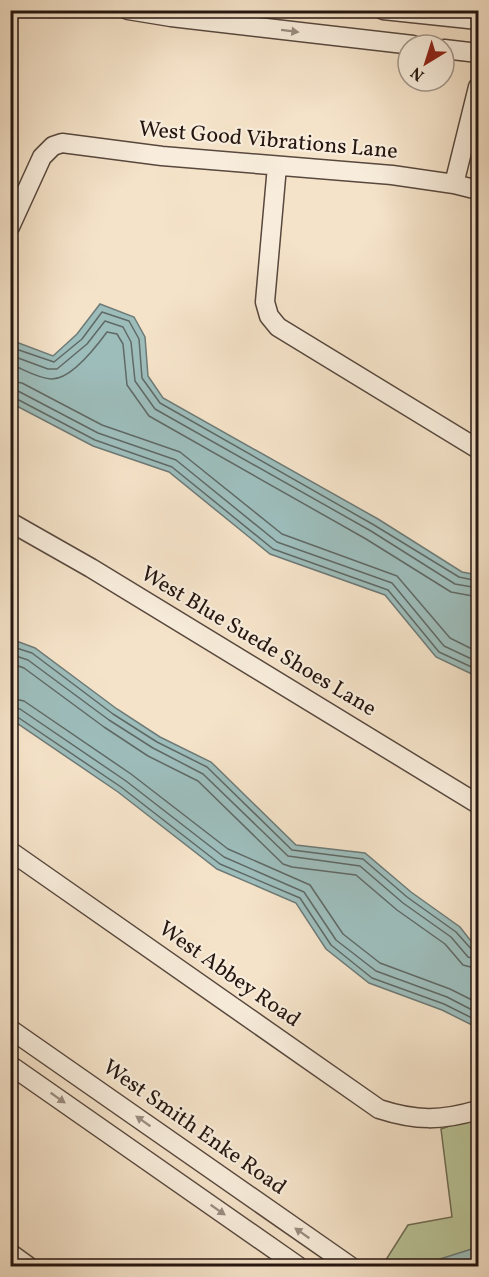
<svg xmlns="http://www.w3.org/2000/svg" width="489" height="1277" font-family="Vollkorn,serif">
	<style>
		.green { fill: #b9c498; stroke: #6e6c54; stroke-width: 1.5 }
		.water { fill: #9dbdbb; stroke: #6d7a77; stroke-width: 1.5 }
		.lines { fill: none; stroke-linecap: round; stroke-linejoin: round }
		.shore { stroke: #606966; stroke-width: 1.5 }
		.minor-casing { stroke: #58483e; stroke-width: 21 }
		.minor { stroke: #f8eddc; stroke-width: 18 }
		.oneway { fill: #998c80 }
		.labels { text-anchor: middle; dominant-baseline: central; stroke-width: 4.5; stroke-linejoin: round; paint-order: stroke }
		.street-label { font-size: 22px; fill: #241510; stroke: #f8eddc }
	</style>
	<rect width="100%" height="100%" fill="#f5e3c9"/>
	<filter id="stains"><feTurbulence type="fractalNoise" baseFrequency=".00333" numOctaves="4"/><feColorMatrix values="0 0 0 0 .2 0 0 0 0 .09 0 0 0 0 .02 0 0 0 .5 -.17"/></filter>
	<radialGradient id="worn" r=".72"><stop offset=".6" stop-color="#630" stop-opacity="0"/><stop offset="1" stop-color="#630" stop-opacity=".3"/></radialGradient>
	<!-- green -->
	<path class="green" d="M478,1116V1266H382L408,1225L452,1217L441,1129Z"/>
	<!-- water -->
	<path class="water" d="M100,304L134,317L145,337L148,376L163,398L378,519L462,572L478,575V677L436,657L385,595L270,554L169,472L93,446L11,403V340L53,356L77,334Z
		M11,639L35,648L117,709L160,737L211,762L296,845L365,853L411,892L460,927L478,950V1028L442,1010L369,983L326,949L296,903L217,869L118,792L11,719Z
		M478,1247V1266H443L440,1259Z"/>
	<g class="lines">
		<!-- shore -->
		<path class="shore" d="M10,347L54,362L82,339L102,312L129,321L139,339L142,378L160,403L374,525L459,577L478,581
			M10,355L48,369H57L87,344L105,321L123,327L131,342L135,381L155,409L371,531L455,584L478,588
			M10,364C23,369 37,378 51,379C71,380 96,347 107,332L117,334L123,344L127,385L149,416L366,539L451,592L478,597
			M10,381L22,383L102,425L180,452L282,534L397,576L450,638L478,652
			M10,390L18,391L98,433L176,460L277,542L392,583L444,646L478,662
			M10,398H15L95,440L172,467L273,549L388,590L439,652L478,670
			M10,646L32,653L113,714L157,742L207,767L292,850L363,859L407,897L456,932L473,951L478,953
			M10,654L28,660L109,720L153,748L203,774L288,856L360,866L403,903L451,937L468,957L478,960
			M10,663L24,668L104,727L148,756L198,781L283,864L292,867L356,875L397,910L445,944L463,965L478,969
			M10,698L24,701L131,774L228,849L310,885L343,934L380,963L450,989L478,1003
			M10,707L20,709L126,781L224,857L304,892L336,940L376,971L447,997L478,1013
			M10,715L16,716L121,787L220,864L300,898L331,945L372,978L444,1004L478,1021"/>
		<defs>
			<path id="minor" d="M128,10L171,17L413,45
				M383,10L478,20
				M444,49L478,53
				M277,166L265,302L269,316L278,327L478,449
				M454,184L478,87
				M10,227L42,157L53,146L62,143L162,156L392,175L454,184L478,190
				M10,522L91,568L478,804
				M10,851L379,1109C416,1121 441,1121 478,1110
				M10,1029L350,1266
				M10,1065L298,1266
				M10,1253L28,1266"/>
		</defs>
		<!-- minor casing -->
		<use href="#minor" class="minor-casing"/>
		<!-- minor -->
		<use href="#minor" class="minor"/>
	</g>
	<!-- one-way arrows -->
	<defs><path id="oneway-solid" d="M-6-.8H1V-3.2L6.5 0L1 3.2V.8H-6Z" transform="scale(1.5)"/></defs>
	<g class="oneway">
		<use href="#oneway-solid" transform="translate(290 31) rotate(7)"/>
		<use href="#oneway-solid" transform="translate(58 1098) rotate(35)"/>
		<use href="#oneway-solid" transform="translate(143 1121) rotate(-145)"/>
		<use href="#oneway-solid" transform="translate(218 1210) rotate(35)"/>
		<use href="#oneway-solid" transform="translate(302 1233) rotate(-145)"/>
	</g>
	<g class="labels">
		<!-- street labels -->
		<g class="street-label">
			<text transform="translate(268 141) rotate(5)">West Good Vibrations Lane</text>
			<text transform="translate(258 642) rotate(31)">West Blue Suede Shoes Lane</text>
			<text transform="translate(229 975) rotate(35)">West Abbey Road</text>
			<text transform="translate(194 1128) rotate(35)">West Smith Enke Road</text>
		</g>
	</g>
	<!-- margin -->
	<rect width="489" height="1277" fill="none" stroke="#f5e3c9" stroke-width="36"/>
	<rect x="12" y="12" width="465" height="1253" fill="none" stroke="#241510" stroke-width="3"/>
	<rect x="18" y="18" width="453" height="1241" fill="none" stroke="#241510" stroke-width="1.5"/>
	<!-- north arrow -->
	<g transform="translate(426 63) rotate(218)"><circle r="28" fill="#f8eddc" stroke="#a3978a" stroke-width="1.5"/>
	<path d="M0-4.5L10 22L0 15L-10 22Z" fill="#8f2418"/>
	<text y="-9" font-size="16" font-weight="bold" text-anchor="middle" fill="#241510">N</text>
	</g>
	<rect width="100%" height="100%" filter="url(#stains)"/>
	<rect width="100%" height="100%" fill="url(#worn)"/>
</svg>
